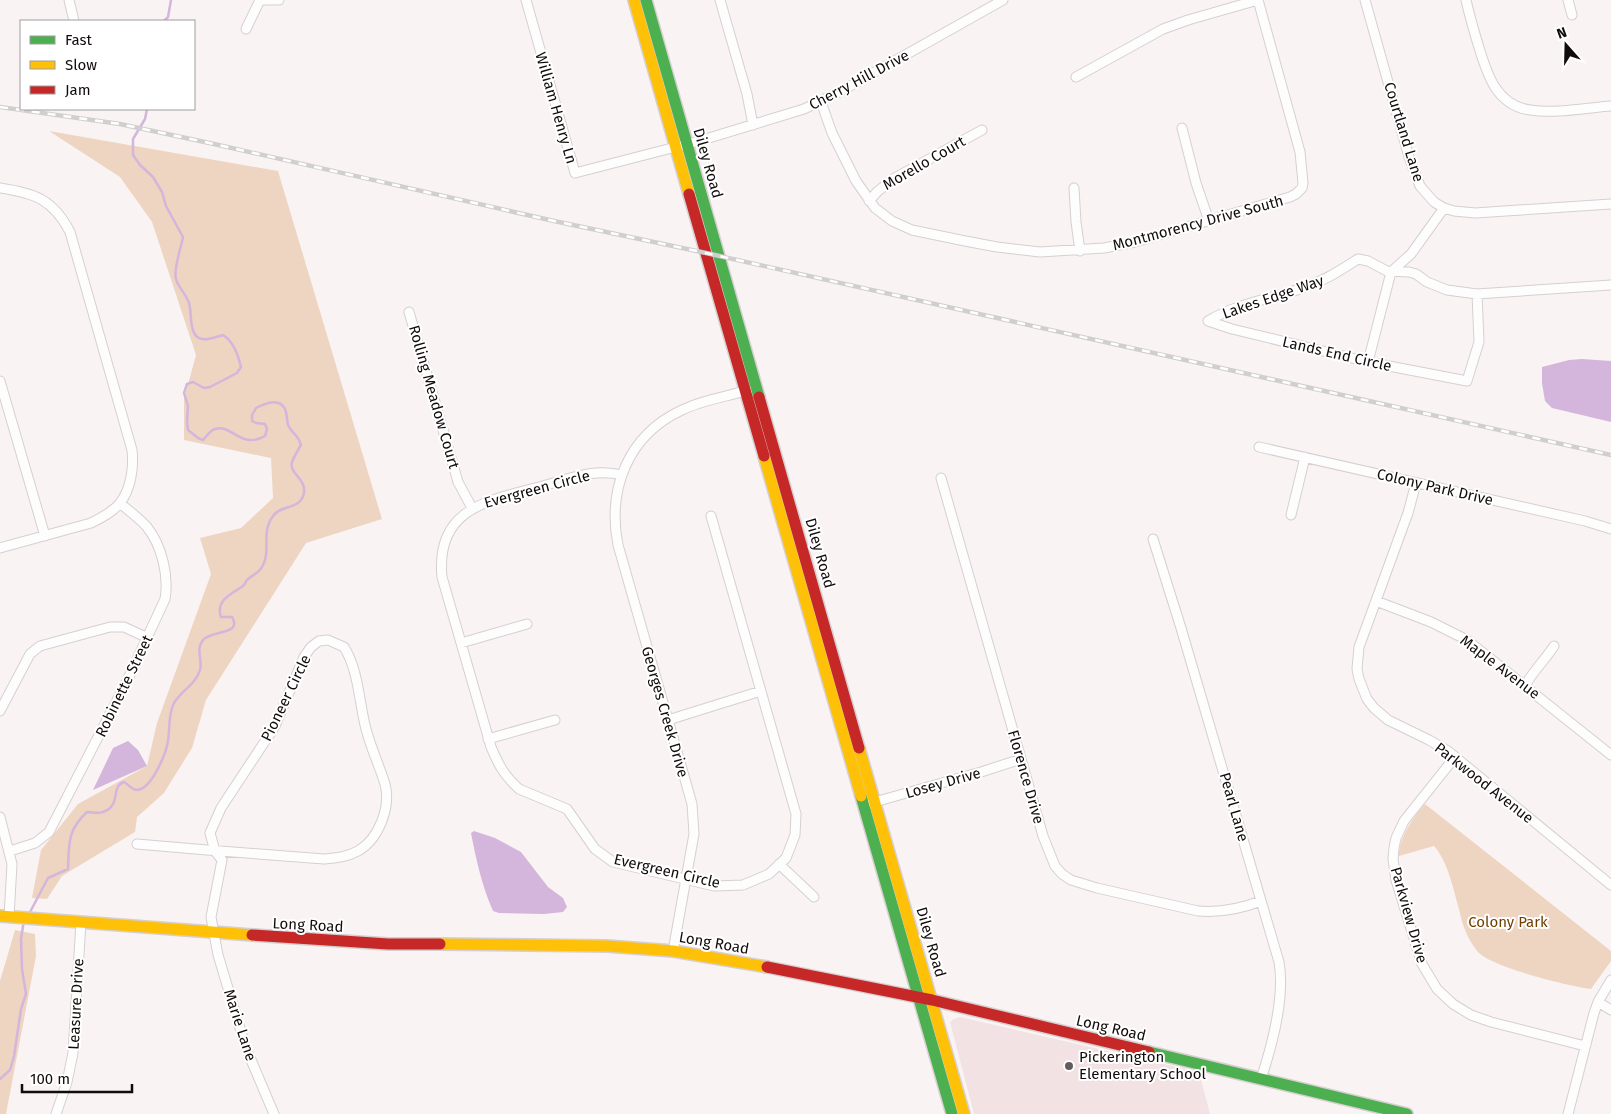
<svg xmlns="http://www.w3.org/2000/svg" width="1611" height="1114" font-family="'Fira Sans',sans-serif">
	<style>
		.built { fill: #f2e2e3 }
		.green { fill: #eed5c1 }
		.water { fill: #d4b5dc }
		.lines { fill: none; stroke-linecap: round; stroke-linejoin: round }
		.stream { stroke: #d4b5dc; stroke-width: 2.5 }
		.street-casing { stroke: #d6cfd0; stroke-width: 11 }
		.fast-casing { stroke: #d6cfd0; stroke-width: 14 }
		.slow-casing { stroke: #d6cfd0; stroke-width: 14 }
		.jam-casing { stroke: #d6cfd0; stroke-width: 14 }
		.street { stroke: #fefdfd; stroke-width: 9 }
		.fast { stroke: #4caf50; stroke-width: 11 }
		.slow { stroke: #ffc107; stroke-width: 11 }
		.jam { stroke: #c62828; stroke-width: 11 }
		.rail-casing { stroke: #d1cecf; stroke-width: 4.5 }
		.rail { stroke: #fff; stroke-width: 2.5; stroke-dasharray: 8; stroke-linecap: butt }
		.poi-dot { fill: #635c5d; stroke: #fff; stroke-width: 2 }
		.labels { text-anchor: middle; dominant-baseline: central; stroke-width: 4; stroke-linejoin: round; paint-order: stroke }
		.street-label { font-size: 15px; fill: #120b0c; stroke: #fff }
		.park-label { font-size: 15px; fill: #704000; stroke: #fff }
		.poi-label { font-size: 15px; fill: #120b0c; stroke: #fff; text-anchor: start }
	</style>
	<rect width="100%" height="100%" fill="#faf3f4"/>
	<!-- built -->
	<path class="built" d="M960,1017L1199,1072L1210,1114H974L950,1022L954,1019Z"/>
	<!-- green -->
	<path class="green" d="M49,131L278,171L382,519L306,543L206,700L192,748L164,793L137,817L135,832L62,876L47,899L32,898L41,850L78,804L147,766L157,723L211,574L200,538L241,528L273,498L271,458L184,440V399L196,355L152,222L120,177Z
		M1425,804L1611,951V961L1591,989C1568,986 1490,967 1477,951C1467,938 1462,924 1459,909C1453,888 1448,862 1434,846L1399,856C1399,837 1413,818 1425,804Z
		M15,930L35,934L36,956L6,1114H0V981Z"/>
	<!-- water -->
	<path class="water" d="M1582,359L1611,361V422L1552,408L1545,401L1542,383V367L1569,360Z
		M128,741L138,750L147,766L93,790L113,748Z
		M474,831L495,838L521,852L548,887L563,898L567,907L563,912L544,914L499,913L493,911C482,886 476,859 471,833Z"/>
	<g class="lines">
		<!-- stream -->
		<path class="stream" d="M164,21L168,17L171,0
			M29,914L48,878L68,869C69,845 67,830 87,812C92,812 99,814 103,812C122,806 110,786 124,782C128,784 132,790 137,790C152,789 166,753 168,741C170,729 168,714 174,703C181,691 196,684 200,670C203,660 195,650 203,640C211,630 243,635 232,617H221C215,600 232,594 243,586C245,584 246,581 247,580C252,575 258,574 262,567C272,550 260,534 273,516C281,504 300,511 304,493C306,478 289,474 292,462C294,457 298,450 301,445C298,434 292,434 288,425C287,420 287,414 285,409C279,397 264,404 256,408L252,415V421L256,423L265,424L267,429L265,436C241,450 231,423 215,429C210,430 207,436 203,440L198,438L188,430L187,422L188,406L184,393L187,384L193,382L204,388L210,387L237,373L241,367C238,355 234,342 223,335C216,337 204,342 197,337C189,329 192,313 189,303C186,294 178,287 176,279C173,270 181,248 183,237L166,206L162,192L153,177L140,165L133,155V139L145,119L147,109
			M0,1079L10,1070L14,1056L21,1009L26,994L22,969L21,939L24,920"/>
		<defs>
			<path id="street" d="M69,0L74,21
				M260,0H279
				M526,0L575,173L699,141L804,109L843,90L1003,0
				M720,0L747,94L753,125
				M1365,0L1409,157L1420,186L1434,202L1444,208L1454,211L1475,213L1611,204
				M1466,0C1469,14 1473,27 1477,41C1486,70 1494,105 1530,110C1555,114 1585,108 1611,106
				M1568,0L1572,15
				M246,29L260,0
				M1076,77L1163,29L1188,20L1258,0
				M821,102L832,133L856,181L875,208L892,221L912,230L965,241L997,247L1040,252L1104,248L1135,242L1290,197L1296,194L1302,188L1303,183L1300,152L1258,0
				M1182,128L1196,183L1209,221
				M0,188C34,193 53,199 70,232L132,450C134,467 131,489 120,503C113,512 101,518 91,523L0,548
				M1074,188L1076,222L1080,251
				M869,201L877,192L893,179L982,130
				M409,312L458,482L472,508
				M1208,321C1238,303 1270,299 1303,288C1324,281 1339,271 1358,259L1368,261L1387,271L1409,272L1416,274L1427,282L1447,290L1477,294L1611,285
				M1208,321L1232,329L1368,362L1467,381L1479,342L1477,294
				M1368,362L1391,272L1411,254L1444,208
				M0,381L45,536
				M1259,447L1585,521L1611,529
				M622,475C596,468 571,478 546,485C493,500 435,505 442,577L491,747C499,766 504,775 519,789L567,809L595,849L613,862L714,886L743,885L769,874L786,858L795,835L796,814L711,516
				M941,478L1043,836L1055,866L1062,874L1071,880L1097,888L1198,911C1220,913 1240,909 1261,901
				M1416,483L1408,513L1359,647L1357,669L1359,679L1367,699L1374,708L1388,720L1429,740L1448,751L1611,885
				M1291,515L1305,457
				M1153,539L1181,628L1279,962C1285,996 1272,1046 1261,1079
				M1376,601L1431,622L1467,640L1611,755
				M461,643L527,624
				M1525,686C1533,671 1545,660 1554,646
				M0,711L30,654L40,646L110,627H124L148,638
				M668,720L761,691
				M488,739L555,720
				M1455,757L1404,821L1396,838L1394,848L1393,859L1396,880L1422,964L1437,989L1453,1004L1471,1015L1491,1022L1585,1046
				M871,803L981,772L1021,759
				M0,817L12,864L9,917
				M137,844L207,850L324,859C336,858 347,857 358,851C379,839 391,807 385,784C379,765 371,748 366,729C359,703 359,671 344,647L328,640L319,641L311,647L304,657L275,726L221,808L210,833L215,851L222,860L211,917L218,955L246,1048L274,1114
				M10,851L35,843L49,832L127,681L165,599C169,576 162,546 147,527C139,518 129,511 120,503
				M779,864L814,897
				M673,951L694,834L692,804L618,545C607,489 628,435 682,410C702,400 726,397 748,390
				M1598,1002L1611,1010
				M56,1114L67,1082L73,1053L81,922
				M1568,1114L1594,1013L1598,1002L1611,980"/>
			<path id="fast" d="M646,0L759,397
				M861,796L952,1114
				M1149,1052L1407,1114"/>
			<path id="slow" d="M634,0L689,194
				M764,456L861,796
				M859,748L964,1114
				M0,916L252,935
				M440,944L607,946L673,951L767,967"/>
			<path id="jam" d="M689,194L764,456
				M759,397L859,748
				M252,935L388,944H440
				M767,967L932,1000L1149,1052"/>
		</defs>
		<!-- street casing -->
		<use href="#street" class="street-casing"/>
		<!-- fast casing -->
		<use href="#fast" class="fast-casing"/>
		<!-- slow casing -->
		<use href="#slow" class="slow-casing"/>
		<!-- jam casing -->
		<use href="#jam" class="jam-casing"/>
		<!-- street -->
		<use href="#street" class="street"/>
		<!-- fast -->
		<use href="#fast" class="fast"/>
		<!-- slow -->
		<use href="#slow" class="slow"/>
		<!-- jam -->
		<use href="#jam" class="jam"/>
		<defs>
			<path id="rail" d="M0,107L120,124L214,144L554,221L706,253L1611,455"/>
		</defs>
		<!-- rail casing -->
		<use href="#rail" class="rail-casing"/>
		<!-- rail -->
		<use href="#rail" class="rail"/>
	</g>
	<!-- markers -->
	<circle class="poi-dot" cx="1069" cy="1066" r="5"/>
	<g class="labels">
		<!-- street labels -->
		<g class="street-label">
			<text transform="translate(859 80) rotate(-28)">Cherry Hill Drive</text>
			<text transform="translate(556 108) rotate(74)">William Henry Ln</text>
			<text transform="translate(1404 132) rotate(73)">Courtland Lane</text>
			<text transform="translate(708 163) rotate(74)">Diley Road</text>
			<text transform="translate(924 163) rotate(-30)">Morello Court</text>
			<text transform="translate(1198 223) rotate(-15)">Montmorency Drive South</text>
			<text transform="translate(1273 297) rotate(-19)">Lakes Edge Way</text>
			<text transform="translate(1337 354) rotate(13)">Lands End Circle</text>
			<text transform="translate(434 397) rotate(74)">Rolling Meadow Court</text>
			<text transform="translate(1435 487) rotate(13)">Colony Park Drive</text>
			<text transform="translate(537 489) rotate(-15)">Evergreen Circle</text>
			<text transform="translate(820 553) rotate(74)">Diley Road</text>
			<text transform="translate(1500 667) rotate(37)">Maple Avenue</text>
			<text transform="translate(124 686) rotate(-64)">Robinette Street</text>
			<text transform="translate(286 698) rotate(-64)">Pioneer Circle</text>
			<text transform="translate(665 712) rotate(74)">Georges Creek Drive</text>
			<text transform="translate(1026 777) rotate(74)">Florence Drive</text>
			<text transform="translate(943 783) rotate(-16)">Losey Drive</text>
			<text transform="translate(1484 783) rotate(38)">Parkwood Avenue</text>
			<text transform="translate(1234 807) rotate(74)">Pearl Lane</text>
			<text transform="translate(667 871) rotate(13)">Evergreen Circle</text>
			<text transform="translate(1409 915) rotate(74)">Parkview Drive</text>
			<text transform="translate(308 925) rotate(3)">Long Road</text>
			<text transform="translate(931 942) rotate(74)">Diley Road</text>
			<text transform="translate(714 943) rotate(10)">Long Road</text>
			<text transform="translate(76 1004) rotate(-87)">Leasure Drive</text>
			<text transform="translate(240 1025) rotate(72)">Marie Lane</text>
			<text transform="translate(1111 1028) rotate(13)">Long Road</text>
		</g>
		<!-- park labels -->
		<g class="park-label">
			<text x="1508" y="922">Colony Park</text>
		</g>
		<!-- poi labels -->
		<g class="poi-label">
			<text x="1079" y="1057">Pickerington<tspan x="1079" dy="17">Elementary School</tspan></text>
		</g>
	</g>
	<!-- legend -->
	<rect x="20" y="20" width="175" height="90" fill="#ffffff" stroke="#a09d9e"/>
	<rect x="30" y="36" width="25" height="8" fill="#4caf50" stroke="#a09d9e"/>
	<text x="65" y="45" font-size="15" fill="#120b0c">Fast</text>
	<rect x="30" y="61" width="25" height="8" fill="#ffc107" stroke="#a09d9e"/>
	<text x="65" y="70" font-size="15" fill="#120b0c">Slow</text>
	<rect x="30" y="86" width="25" height="8" fill="#c62828" stroke="#a09d9e"/>
	<text x="65" y="95" font-size="15" fill="#120b0c">Jam</text>
	<!-- north arrow -->
	<g transform="translate(1566 45) rotate(340)" stroke="#ffffff" stroke-width="4" paint-order="stroke">
	<path d="M0-4L9 19L0 12L-9 19Z" fill="#120b0c"/>
	<text y="-8" font-size="14" font-weight="bold" text-anchor="middle" fill="#120b0c">N</text>
	</g>
	<!-- scale -->
	<path d="M22 1084v8h110v-8" fill="none" stroke="#120b0c" stroke-width="2.5"/>
	<text x="30" y="1084" font-size="15" fill="#120b0c" stroke="#ffffff" stroke-width="4" paint-order="stroke">100 m</text>
</svg>
